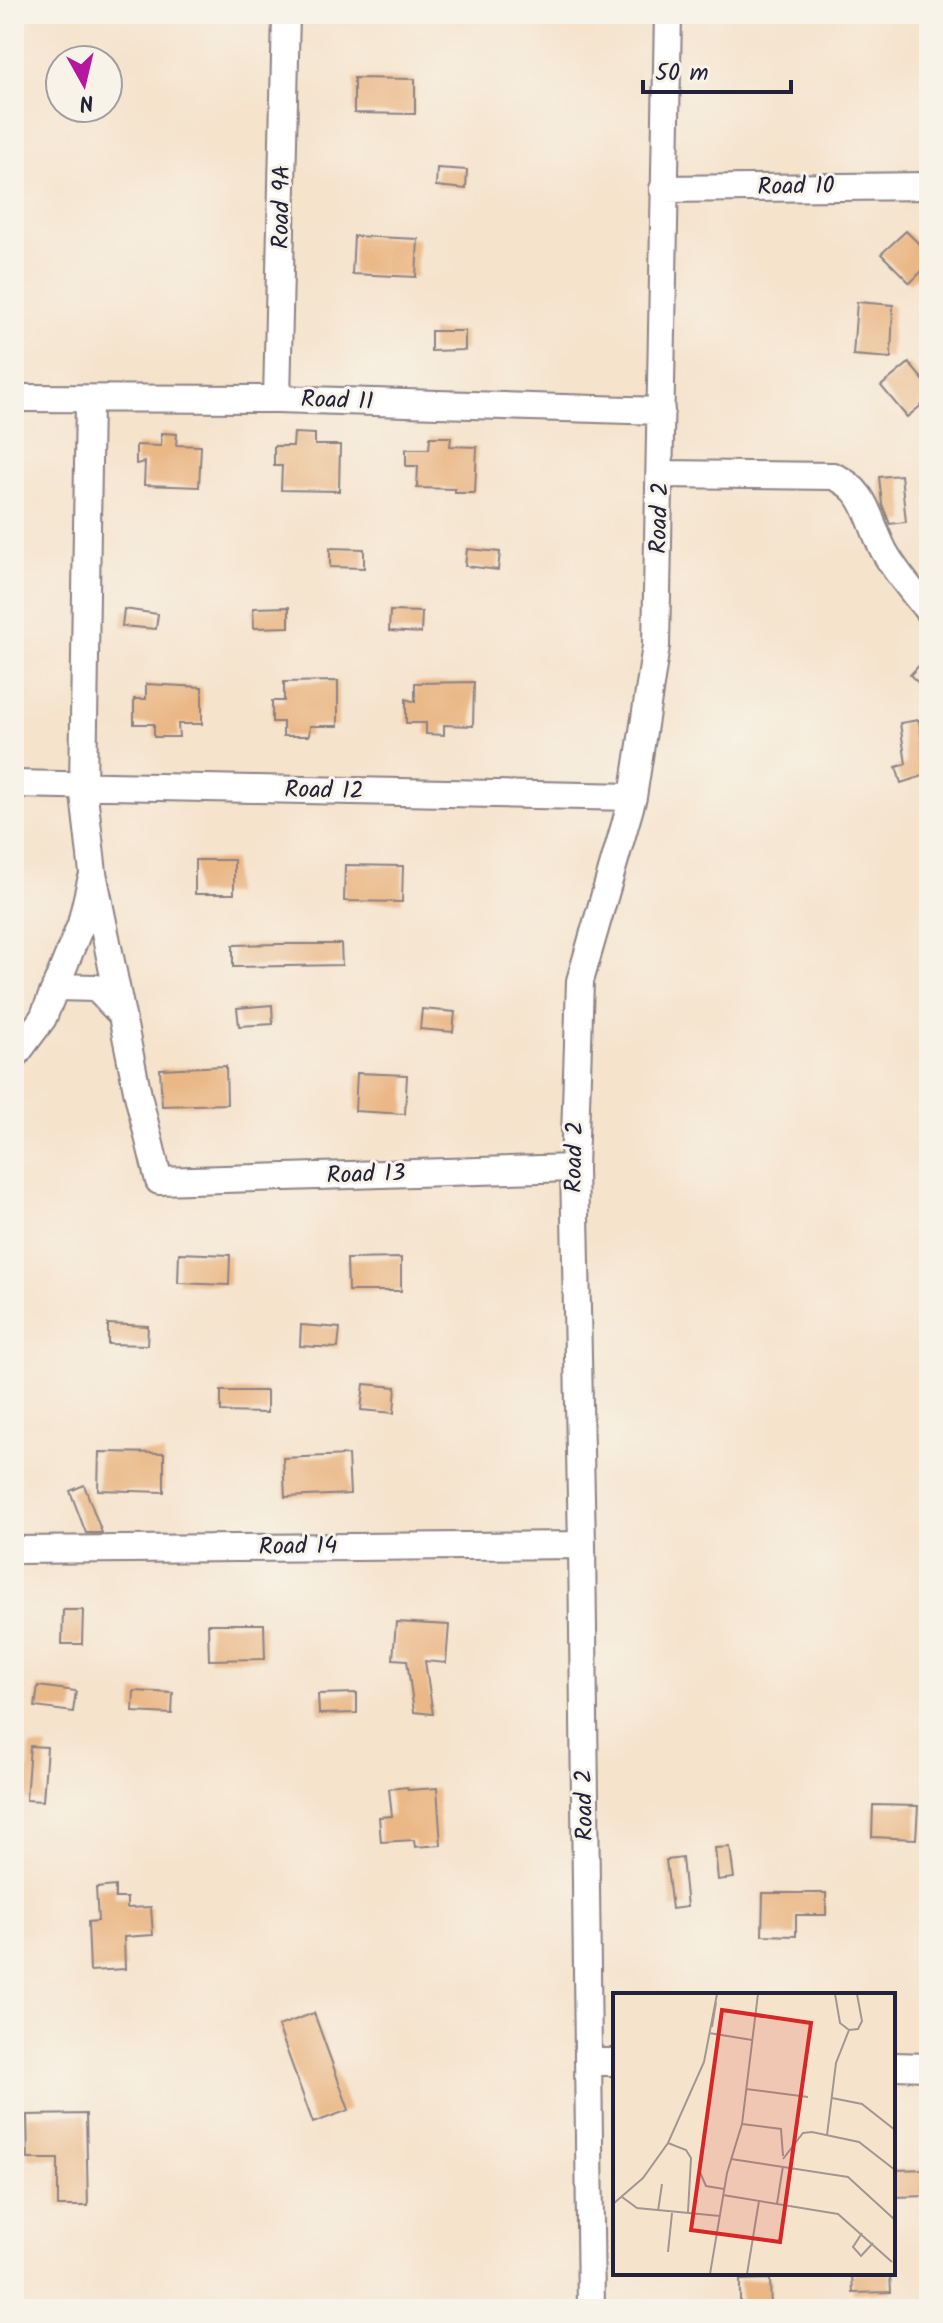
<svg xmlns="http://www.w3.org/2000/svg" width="943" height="2323" font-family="Kalam,sans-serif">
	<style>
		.building { fill: #eab785 }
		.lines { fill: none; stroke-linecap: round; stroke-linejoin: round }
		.minor-casing { stroke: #8c8284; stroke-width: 30 }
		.minor { stroke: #fff; stroke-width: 26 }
		.labels { text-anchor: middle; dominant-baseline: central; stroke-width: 6; stroke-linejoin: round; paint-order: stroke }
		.street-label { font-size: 24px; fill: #22223b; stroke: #f7f3e8 }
		.inset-road { fill: none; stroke: #a19692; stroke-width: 2 }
		.view { fill: #d62828; fill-opacity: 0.15; stroke: #d62828; stroke-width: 4 }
		.inset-edge { fill: none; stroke: #22223b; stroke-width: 4 }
	</style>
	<rect width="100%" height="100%" fill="#f7f3e8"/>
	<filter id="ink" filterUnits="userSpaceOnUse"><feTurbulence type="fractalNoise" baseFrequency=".0125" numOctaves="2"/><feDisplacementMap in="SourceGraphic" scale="16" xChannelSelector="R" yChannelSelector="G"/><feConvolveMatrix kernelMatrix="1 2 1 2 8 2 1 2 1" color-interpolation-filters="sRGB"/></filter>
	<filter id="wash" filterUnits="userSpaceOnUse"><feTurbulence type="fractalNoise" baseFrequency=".006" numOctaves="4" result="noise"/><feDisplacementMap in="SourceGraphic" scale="32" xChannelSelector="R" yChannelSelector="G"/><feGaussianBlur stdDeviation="1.8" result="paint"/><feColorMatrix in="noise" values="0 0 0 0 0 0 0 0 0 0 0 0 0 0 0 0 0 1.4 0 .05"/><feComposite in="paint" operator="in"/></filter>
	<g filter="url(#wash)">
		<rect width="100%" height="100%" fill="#f5e3cc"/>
		<g id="blocks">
			<!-- building -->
			<path class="building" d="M354,78L415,79V114L354,113Z
				M437,168L467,170L466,189L436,186Z
				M906,231L929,254V264L910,283L881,254Z
				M354,236L418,239L416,277L352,274Z
				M857,302L893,305L891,358L853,355Z
				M431,331H465V350L431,351Z
				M909,363L929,387V399L907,417L881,386Z
				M161,433L177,434L176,445L201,446L199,487L144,485L145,462L136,464V445L161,446Z
				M294,433L315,434V445H340L339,491L281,490L282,466H274V446H293Z
				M430,437H451L450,446L477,447L475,493H455V489L417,488L418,466H406V449H429Z
				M901,475L906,522L890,524L882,504L879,477Z
				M330,548L364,549V568L330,567Z
				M467,549L500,552L498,570L465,566Z
				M289,607V627L254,628L253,608Z
				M124,609L158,614L156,629L122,626Z
				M390,611L422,612L421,633L389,631Z
				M929,655V693L910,675Z
				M338,681V726H310L309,736H283V722H272V701H284V682Z
				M474,682L473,726L444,725V735L426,734V723H406V699L415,702V683Z
				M146,684L202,687V724H178L179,737H154V724H134V699H146Z
				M919,720L925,758L929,757V774L901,783L896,767L906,764L900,723Z
				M195,860H234V894H195Z
				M345,865L403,866L402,902L344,901Z
				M280,944H341L342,965L233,967V945Z
				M272,1005L273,1024L239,1026L237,1008Z
				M422,1009L455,1012L453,1032L420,1029Z
				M226,1066L227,1104L162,1106L160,1069Z
				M357,1073L407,1075L405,1114L355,1111Z
				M179,1253L230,1255L229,1285L178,1283Z
				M401,1258V1291H348L347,1259Z
				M108,1324L148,1326L147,1345L108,1344Z
				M301,1325L340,1328L338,1348L300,1346Z
				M364,1384L396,1387L394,1413L361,1410Z
				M221,1391H267V1413L221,1412Z
				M99,1452L164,1453V1492L98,1490Z
				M348,1455L350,1494L285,1497L283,1458Z
				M84,1485L102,1533H86L70,1491Z
				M63,1610H83L82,1644H62Z
				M396,1622L449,1625L446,1663L425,1661L433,1714L414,1712L407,1660L393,1659Z
				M208,1624H264L265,1659L209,1660Z
				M38,1686L76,1691L73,1712L35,1707Z
				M134,1691L173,1693L172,1714L133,1712Z
				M357,1693V1713L319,1714L318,1694Z
				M30,1746L47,1747L43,1801L26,1800Z
				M407,1787L408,1790L437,1788L441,1845L415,1847L414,1840L381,1842L379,1817L392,1816L389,1789Z
				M873,1805L918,1806L916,1839L872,1837Z
				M730,1847L734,1878L718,1880L715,1848Z
				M682,1858L687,1907L672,1909L666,1860Z
				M115,1886V1898H127V1908L151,1907L153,1935L124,1937L125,1969L90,1971L88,1922L98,1921L96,1888Z
				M763,1893H826V1915H796V1936L762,1935Z
				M314,2013L349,2110L313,2123L278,2026Z
				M86,2114L88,2206H58V2159H28L27,2115Z
				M929,2169V2196L893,2197V2170Z
				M873,2273H890L891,2292L853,2293L852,2274Z
				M770,2279L771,2309H740V2280Z"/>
		</g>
	</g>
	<g filter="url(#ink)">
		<use href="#blocks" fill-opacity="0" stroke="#8c8284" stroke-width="2"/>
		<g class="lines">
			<defs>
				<path id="minor" d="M663,189L929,186
					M14,398L277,399L661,411
					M277,399L286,14
					M89,400L83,786L93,873L138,1095L159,1181L574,1168
					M661,474L833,476C868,490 868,521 884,551C896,573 914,593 929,612
					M14,784L633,797
					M56,987L96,988L120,1013
					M14,1057L43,1018L81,924L91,881
					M14,1550L582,1545
					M588,2062H615
					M893,2066L929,2067
					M591,2309L582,1545L574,1168L580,981L633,797L656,646L668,14"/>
			</defs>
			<!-- minor casing -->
			<use href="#minor" class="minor-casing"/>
			<!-- minor -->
			<use href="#minor" class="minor"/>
		</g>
	</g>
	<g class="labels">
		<!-- street labels -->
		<g class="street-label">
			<text transform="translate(796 187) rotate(-1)">Road 10</text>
			<text transform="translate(282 207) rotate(-89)">Road 9A</text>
			<text transform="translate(337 401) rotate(2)">Road 11</text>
			<text transform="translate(660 518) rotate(-88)">Road 2</text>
			<text transform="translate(324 791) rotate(1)">Road 12</text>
			<text transform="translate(575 1157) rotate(-89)">Road 2</text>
			<text transform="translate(366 1175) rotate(-2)">Road 13</text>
			<text transform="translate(298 1547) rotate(-1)">Road 14</text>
			<text transform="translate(585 1805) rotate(-91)">Road 2</text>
		</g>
	</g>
	<!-- overview -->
	<g transform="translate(613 1993)">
		<rect width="282" height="282" fill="#f5e3cc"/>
		<path class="inset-road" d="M222,1L227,30L236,37L245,36L249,28L244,1M99,34L103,9M96,40L139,47M133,96L195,104M219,105L249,111L282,137M129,131L168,136L170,163M214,142L223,70L236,37M55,150L73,157L78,165L75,219M118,166L235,184L282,227M170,166L190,140L199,139L246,149L282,177M86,177L93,193L111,196M110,202L225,221L279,269M9,204L24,215L107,223M0,211L30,185L55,150L91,69L104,1M164,211L170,173M45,218L49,191M249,240L240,254L248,263L260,250M55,259L59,220M97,281L114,180L129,131L145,1M134,281L146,208"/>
		<path class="view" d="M109,17L198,30L167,249L78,237Z"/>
		<rect width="282" height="282" class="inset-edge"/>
	</g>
	<!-- margin -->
	<rect width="943" height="2323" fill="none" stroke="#f7f3e8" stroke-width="48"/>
	<!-- north arrow -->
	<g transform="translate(84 84) rotate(172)"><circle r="38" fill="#f7f3e8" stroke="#a29fa3" stroke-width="2"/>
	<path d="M0-6L14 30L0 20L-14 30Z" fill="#b5179e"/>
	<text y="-12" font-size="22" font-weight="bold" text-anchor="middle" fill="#22223b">N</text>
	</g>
	<!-- scale -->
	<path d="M643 80v12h148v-12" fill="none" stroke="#22223b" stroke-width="4"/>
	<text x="655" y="80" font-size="24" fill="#22223b" stroke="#f7f3e8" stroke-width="6" paint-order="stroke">50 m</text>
</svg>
